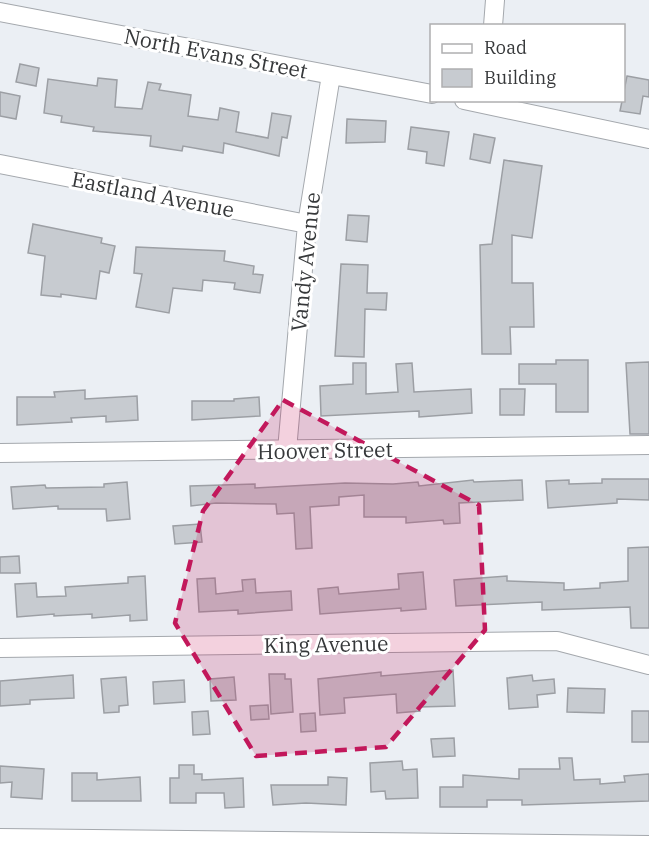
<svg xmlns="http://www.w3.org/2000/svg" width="649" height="845" font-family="'IBM Plex Serif',serif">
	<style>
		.building { fill: #c7cbd0; stroke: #9c9fa4; stroke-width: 1.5 }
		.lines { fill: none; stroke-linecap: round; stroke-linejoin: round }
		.minor-casing { stroke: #a4a8ad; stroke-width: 20 }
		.minor { stroke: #fff; stroke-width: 18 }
		.marked { fill: #c2185b; fill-opacity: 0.2; stroke: #c2185b; stroke-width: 4.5; stroke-dasharray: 12 8; stroke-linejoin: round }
		.labels { text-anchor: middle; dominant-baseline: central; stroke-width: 6; stroke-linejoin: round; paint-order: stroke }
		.street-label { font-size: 21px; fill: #36383a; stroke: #fff }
	</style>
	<rect width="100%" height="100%" fill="#ebeff4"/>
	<!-- building -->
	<path class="building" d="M20,64L39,68L36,86L16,82Z
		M627,76L649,80V97L643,96L640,114L620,111Z
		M98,78L117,80L115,107L142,109L148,82L161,84L159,90L191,95L188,116L218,120L220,108L239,112L236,132L268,138L272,113L291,116L287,138L282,137L279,156L224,143L223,153L183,146L182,151L150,146L151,136L93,131L94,127L61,122L62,116L44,113L48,79L97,86Z
		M0,92L20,96L16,119L0,116Z
		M347,119L386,121L385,142L346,143Z
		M411,127L449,132L444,166L426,163L427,152L408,149Z
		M474,134L495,138L490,163L470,159Z
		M504,160L542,166L532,238L512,235V283H533L534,327H510L511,354H482L480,245L492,244Z
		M348,215L369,216L367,242L346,240Z
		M33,224L102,238L101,243L115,246L109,273L100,271L96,299L61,294V297L41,295L45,256L28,253Z
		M136,247L225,251L224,261L254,266L253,274L263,275L260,293L234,289L235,283L203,280L202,291L173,288L169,313L136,307L142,274L134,273Z
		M341,264L368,265L367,293H387L386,310L365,309L364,357L335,356Z
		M556,360H588V412H556V384H519V364H556Z
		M649,362V434H630L626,363Z
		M353,363H366V394L398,392L396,364L412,363L414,392L471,389L472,413L419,417V411L321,416L320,386L353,384Z
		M500,389H525L524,415H500Z
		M85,390V399L137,396L138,420L106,422V416L71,418L72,422L17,425V397H55L54,392Z
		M259,397L260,416L192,420V401H234V399Z
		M602,479H649V500L617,499V503L548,508L546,481L569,480V484L602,483Z
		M473,480L474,482L522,480L523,500L459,503L460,523L444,524L443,520L406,523V517H364V495L339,497V505L310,507L312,548L296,549L294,513L277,514L276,504L216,503L191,506L190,486L255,484V488L345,483L393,484L418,482L419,486Z
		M127,482L130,519L107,521L106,509H58V506L13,509L11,487L45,485L46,488L104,487V484Z
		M200,524L202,542L175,544L173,526Z
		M649,547V628H631L630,607L542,610V602L456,606L454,580L507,576V581L564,583V590L600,588V583L628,581V548Z
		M19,556L20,573H0V557Z
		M423,572L426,609L401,611V608L320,614L318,589L338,587L339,594L399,589L398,574Z
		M145,576L147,620L130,621V615L92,618V614L54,616V614L17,617L15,584L36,583L37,597L66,596L65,587L128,583V577Z
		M215,578L216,594L243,591L242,580L255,579L256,593L291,591L292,610L238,614V610L199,612L197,579Z
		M453,670L455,706L419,707L420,711L397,713L396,694L344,698L345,713L320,715L318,679L381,672V676Z
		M269,674H285V679H291L293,712L271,714Z
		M73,675L74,698L30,700V704L0,706V681Z
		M532,675L533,681L554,679L555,693L537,695L538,707L509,709L507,678Z
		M126,677L128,705L119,706V712L104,713L101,679Z
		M234,677L236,700L211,701L210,679Z
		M184,680L185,702L154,704L153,682Z
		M568,688L605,689L604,713L567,712Z
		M268,705L269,719L251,720L250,706Z
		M208,711L210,734L193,735L192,712Z
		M632,711H649V742H632Z
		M315,713L316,731L301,732L300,714Z
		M454,738L455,756L433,757L431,739Z
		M559,758H572L574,780L600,779V784L625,782L624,776L649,774V801L522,805V800H487V807H440V787H463V775L519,779V769H560Z
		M402,761L403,770L417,769L418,798L386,799L385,791L371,792L370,763Z
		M179,765H194V774H202V780L243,778L244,807L225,808L224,793H196V803H170V778H179Z
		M0,766L44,769L42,799L11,797L12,782L0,783Z
		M72,773H97V780L140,777L141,801H72Z
		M328,777L347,778L346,805L306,803L273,805L271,785H328Z"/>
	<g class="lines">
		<defs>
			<path id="minor" d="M0,12L432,94
				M493,26L495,0
				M464,100L649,139
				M0,164L307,224
				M287,450L307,224L331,75
				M0,453L649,445
				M0,648L557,641L649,665
				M0,838L649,845"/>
		</defs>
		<!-- minor casing -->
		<use href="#minor" class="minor-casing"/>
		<!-- minor -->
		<use href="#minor" class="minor"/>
	</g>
	<!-- marked area -->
	<path class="marked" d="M283,400L479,505L485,630L386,747L256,756L175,623L203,511Z"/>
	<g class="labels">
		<!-- street labels -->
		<g class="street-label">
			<text transform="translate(216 53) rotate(11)">North Evans Street</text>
			<text transform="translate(153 194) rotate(11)">Eastland Avenue</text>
			<text transform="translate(305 262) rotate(-84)">Vandy Avenue</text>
			<text transform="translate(325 450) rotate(-1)">Hoover Street</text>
			<text transform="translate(326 644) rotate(-1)">King Avenue</text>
		</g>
	</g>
	<!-- legend -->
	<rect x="430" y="24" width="195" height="78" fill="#ffffff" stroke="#afafb0" stroke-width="1.5"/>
	<rect x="442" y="44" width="30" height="9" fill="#ffffff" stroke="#afafb0" stroke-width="1.5"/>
	<text x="484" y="54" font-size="18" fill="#36383a">Road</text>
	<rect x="442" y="69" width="30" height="18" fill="#c7cbd0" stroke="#afafb0" stroke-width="1.5"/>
	<text x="484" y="84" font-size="18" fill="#36383a">Building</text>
</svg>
